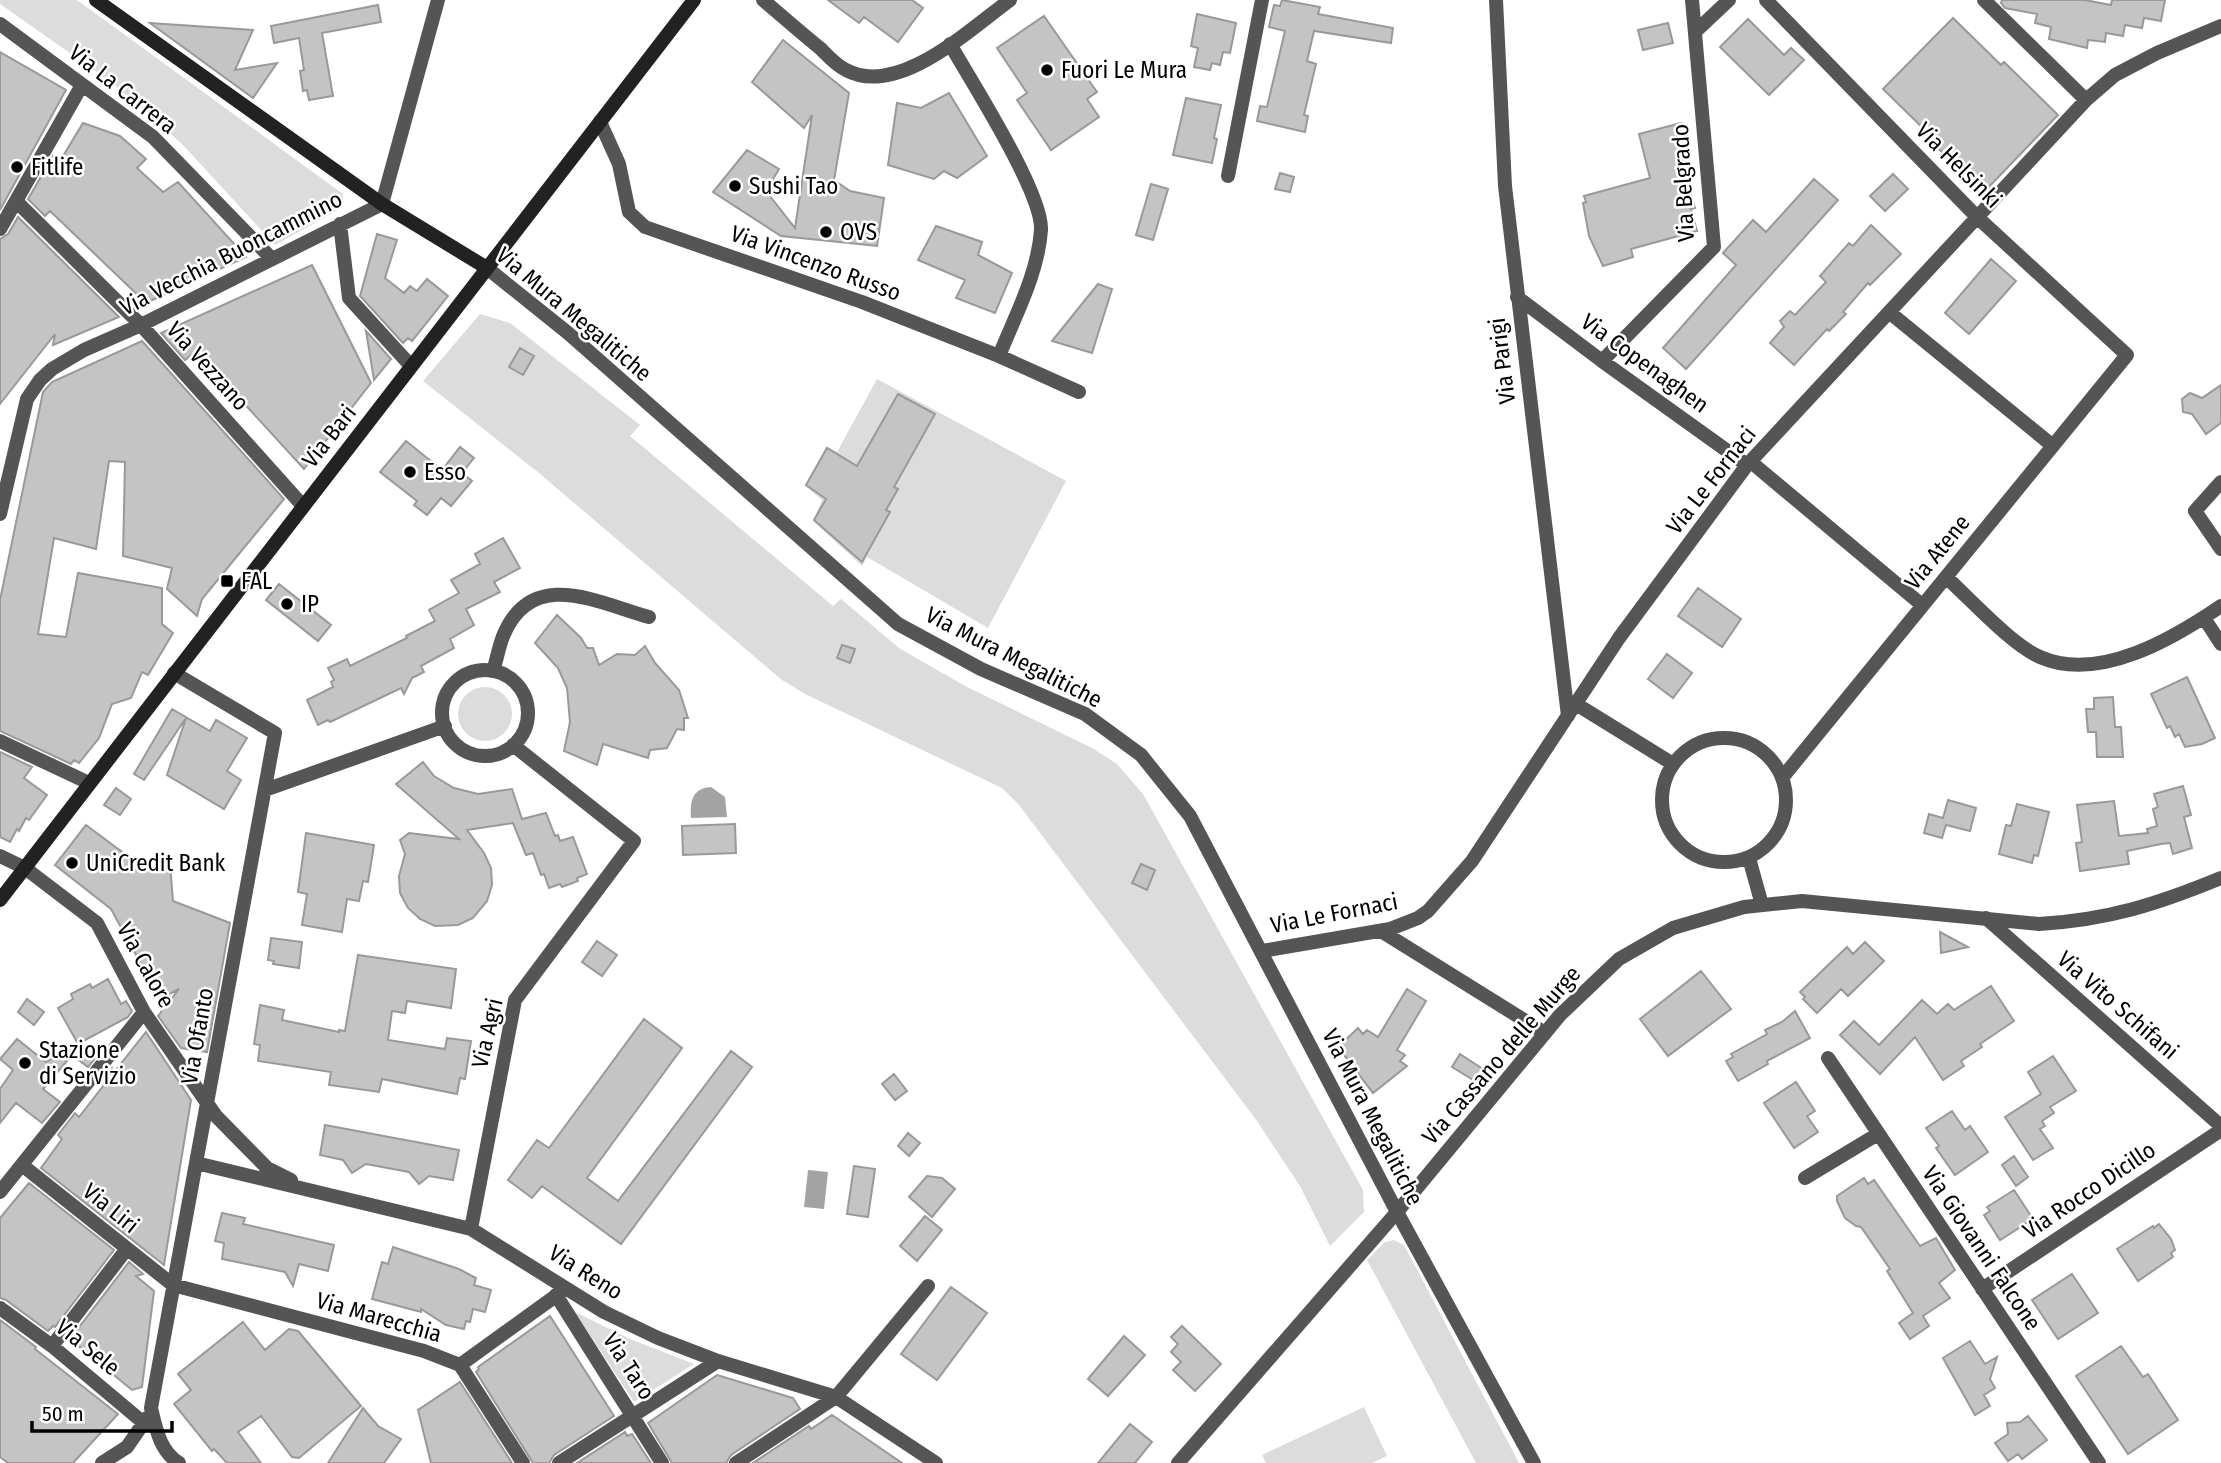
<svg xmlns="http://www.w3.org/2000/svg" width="2221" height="1463" font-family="'Fira Sans Condensed',sans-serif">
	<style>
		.green { fill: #dcdcdc }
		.water { fill: #a3a3a3 }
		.building { fill: #c4c4c4; stroke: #999; stroke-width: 2 }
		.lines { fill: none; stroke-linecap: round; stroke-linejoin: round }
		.minor { stroke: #555; stroke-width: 14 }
		.tertiary { stroke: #555; stroke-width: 14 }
		.secondary { stroke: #222; stroke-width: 14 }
		.poi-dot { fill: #000; stroke: #fff; stroke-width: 2.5 }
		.labels { text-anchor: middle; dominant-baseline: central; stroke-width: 5; stroke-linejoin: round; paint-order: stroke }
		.poi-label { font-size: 23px; fill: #000; stroke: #fff; text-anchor: start }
		.street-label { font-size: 23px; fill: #000; stroke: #fff }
	</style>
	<rect width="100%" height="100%" fill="#fff"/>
	<!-- green -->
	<path class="green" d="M0,0H77L343,194V207L275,245L182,144L111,82L0,4Z
		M480,314L510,323L640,425L630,436L833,606L841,599L899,648L965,686L1092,748L1117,764L1143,794L1363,1190L1364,1212L1330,1246L1300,1186L1257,1121L1019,805L1002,788L805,694L782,680L539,473L423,381Z
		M877,379L1066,481L988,628L867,557L862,566L813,521L822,500L805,486L827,447L837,452Z
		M458 714a27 27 0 1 1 54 0a27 27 0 1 1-54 0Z
		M1394,1240L1404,1245L1519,1463H1476L1367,1260L1385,1242Z
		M575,1312L630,1339L694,1364L634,1402Z
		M1364,1407L1387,1456L1372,1463H1266L1262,1455Z"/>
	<!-- water -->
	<path class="water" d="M711,787L725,797L727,817L691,818C690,802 692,788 711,787Z
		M808,1170L828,1172L824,1209L804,1207Z"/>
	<!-- building -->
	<path class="building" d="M828,0H912L923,8L898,42L864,17L859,23Z
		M1282,0L1320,7L1318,14L1393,28L1391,43L1314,31L1307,61L1316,64L1304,115L1308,116L1305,132L1257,121L1260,106L1267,107L1285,31L1269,27L1274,5L1280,6Z
		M2002,0H2085L2111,5L2112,0H2165L2161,21L2144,18L2142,28L2125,25L2123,36L2106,33L2105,42L2088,40L2087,48L2049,39L2051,27L2035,23L2037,14L2005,8L2001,3Z
		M378,5L381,22L322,33L333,96L309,100L307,90L303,91L300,71L304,70L299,38L274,43L271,26Z
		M1197,14L1236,23L1230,53L1223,52L1220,65L1212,63L1210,70L1194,67L1198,48L1191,46Z
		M1044,16L1097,92L1087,99L1099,117L1051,150L1017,100L1027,93L997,48Z
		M1953,18L2001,65L2004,62L2058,115L1983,193L1929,139L1931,136L1883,89Z
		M1748,19L1784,55L1791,48L1804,60L1769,95L1720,47Z
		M150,23L253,30L235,70L277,63L253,98Z
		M1668,23L1673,43L1643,50L1638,30Z
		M783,40L849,93L834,180L850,191L884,198L877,246L781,236L713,192L747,150L779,169L766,191L795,228L812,115L804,128L752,82Z
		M0,52L66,90L0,210Z
		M949,93L987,156L957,178L944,171L934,179L888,165L897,103L921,108Z
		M1186,98L1221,105L1214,138L1217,139L1212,163L1173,155Z
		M83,123L120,136L146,159L137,168L163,192L178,182L246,257L146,303L50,211L45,216L28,199L53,156L60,161Z
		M1681,123L1688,151L1680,153L1695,208L1691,209L1697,231L1631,249L1633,257L1603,266L1589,236L1583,203L1586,202L1584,196L1650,178L1639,134Z
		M1280,173L1294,177L1290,192L1275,189Z
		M1893,174L1908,189L1885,211L1870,196Z
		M1814,179L1838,200L1686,369L1663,348L1736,265L1723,253L1753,220L1766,232Z
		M1151,184L1168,189L1153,240L1136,235Z
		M18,217L119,317L53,345L55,334L0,404V239L8,234Z
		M1871,225L1901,254L1870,285L1868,283L1843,312L1846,314L1829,331L1827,329L1794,365L1770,343L1784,327L1780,321L1790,311L1795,315L1826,282L1820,276L1849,243L1853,246Z
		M936,226L982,242L978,255L1012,273L995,313L956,298L965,280L918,260Z
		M377,234L397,240L385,278L404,293L410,286L417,291L427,279L448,296L412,341L408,338L403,343L360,296Z
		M1991,259L2016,281L1969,334L1945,313Z
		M312,265L371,383L304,469L196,351L185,360L161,333Z
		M1098,284L1112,289L1092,353L1052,341Z
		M366,331L391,359L374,380Z
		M142,341L284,499L202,599L197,616L167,589L172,568L123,556L125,462L109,461L96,549L54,538L38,634L66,637L78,573L162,588V624L173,633L148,675L142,672L131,698L112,704L99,738L79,763L74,760L71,764L0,731V600L43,392L52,382Z
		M520,348L534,356L523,375L509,367Z
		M2221,385V423L2206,434L2192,414L2183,412L2182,399L2190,393L2202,398Z
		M898,394L935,414L894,487L898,489L886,510L890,512L862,562L814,520L826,499L806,485L827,448L857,466Z
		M406,441L442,470L460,447L474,458L462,473L472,481L451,506L441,498L427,515L414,505L417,501L380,472Z
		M503,538L520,568L494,582L500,592L466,609L474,625L450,639L454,648L421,666L424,672L412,678L404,694L401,688L330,722L328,720L318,725L307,700L333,687L331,682L334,680L328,668L347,659L350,666L407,638L406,636L435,621L429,610L459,593L451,580L480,564L475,554Z
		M279,584L331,625L318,641L266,600Z
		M1698,588L1741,619L1722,647L1678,616Z
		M557,615L581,638L587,648H593L599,665L617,654L635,655L645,646L655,663L679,690L688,718H684V730L677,729L667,748L650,750L648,758L603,744L597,765L564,751L570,722L567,688L558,668L535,643Z
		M842,645L855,649L850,663L837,658Z
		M1667,654L1692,673L1673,698L1648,679Z
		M2187,677L2215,738L2202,744L2185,747L2179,734L2175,737L2170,726L2167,728L2151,694Z
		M2113,697L2115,727H2121L2123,757H2097L2096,732H2088L2086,709H2094V698Z
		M172,709L210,731L216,720L247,738L227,771L241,780L224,809L167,775L186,718L144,780L134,774Z
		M0,752L32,767L24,778L47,795L29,820L26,818L19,831L17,829L10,842L0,837Z
		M423,762L434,776L454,788L478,794L512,789L522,819L546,813L555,836L558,835L560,841L573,837L587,874L577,878L578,881L562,887L560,884L549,888L544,874L541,875L533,853L526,855L513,823L467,830L484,853L491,868L492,885L487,901L473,918L458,925L435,926L420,919L408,908L400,893L399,876L405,854L400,840L409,833L459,839L396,784Z
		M2183,786L2191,815L2184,817L2192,848L2173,854L2170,843L2161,844L2127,851L2129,864L2080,871L2076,843L2082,842L2077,805L2114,801L2119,836L2148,833L2147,829L2157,826L2153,809L2158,807L2154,794Z
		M116,788L131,799L120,815L104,805Z
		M1948,800L1976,808L1970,831L1946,825L1942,838L1924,833L1929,814L1943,818Z
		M2017,804L2049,812L2038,856L2034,855L2032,863L1999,854L2006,825L2011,826Z
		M735,824L736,853L683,855L682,826Z
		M86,825L141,866L170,864L173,901L230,923L207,1052L181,1048L158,1016L179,989L160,999L111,909L55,865Z
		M306,833L374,845L368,882L363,881L359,901L347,899L342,932L302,925L307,894L298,892Z
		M1141,864L1155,870L1147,890L1132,883Z
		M1940,932L1968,947L1941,953Z
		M271,938L302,942L299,968L273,964L274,961L268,960Z
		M597,941L617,955L602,976L582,962Z
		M1865,942L1884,961L1848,996L1841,989L1817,1013L1803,999L1805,997L1800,992L1847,947L1853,954Z
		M358,955L456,969L451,1008L407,1001L405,1013L392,1011L388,1040L445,1049L447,1038L471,1041L465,1079L460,1078L457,1094L382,1079L379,1092L329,1085L331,1072L258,1061L260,1045L254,1044L260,1005L284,1010L282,1020L339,1032V1030L345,1031Z
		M1701,971L1731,1009L1668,1056L1640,1019Z
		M108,979L121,1004L126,1001L132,1011L128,1017L78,1044L58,1008L73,999L71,994L90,984L92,988Z
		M1991,986L2014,1021L1980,1044L1982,1047L1961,1061L1964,1066L1943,1080L1915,1037L1880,1074L1840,1035L1854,1021L1879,1045L1922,1000L1937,1014L1948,1004L1954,1010Z
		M1407,989L1426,1001L1397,1050L1405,1055L1400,1061L1407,1066L1373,1093L1338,1047L1358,1028L1363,1034L1367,1030L1378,1037Z
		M27,999L44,1012L34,1025L18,1012Z
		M1795,1011L1810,1038L1767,1061L1768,1064L1738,1081L1726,1061L1733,1057L1731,1054L1767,1034L1765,1030L1782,1022Z
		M644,1019L682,1048L587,1178L618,1201L731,1051L752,1067L621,1244L542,1186L532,1198L508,1180L537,1140L549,1148Z
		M146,1032L191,1100L164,1265L41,1168L62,1139L58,1135L75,1113L79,1117L107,1081L103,1078L112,1068L115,1071Z
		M17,1039L46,1062L80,1043L97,1056L88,1067L72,1055L43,1089L60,1102L42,1123L16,1103L0,1123V1089L13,1070L0,1059Z
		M1460,1054L1492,1075L1483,1086L1452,1067Z
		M2053,1056L2076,1091L2050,1107L2054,1113L2042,1121L2045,1126L2040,1129L2053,1148L2033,1160L2005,1117L2041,1094L2028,1072Z
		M894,1074L907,1091L895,1100L882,1084Z
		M1796,1082L1815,1111L1807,1116L1818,1132L1794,1148L1764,1103Z
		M1952,1111L1965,1130L1970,1126L1988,1152L1955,1175L1936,1148L1939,1146L1926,1128Z
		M325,1125L459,1150L453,1180L429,1176L419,1184L409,1172L366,1164L352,1173L343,1160L320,1155Z
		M908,1133L920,1143L909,1156L898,1146Z
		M2014,1156L2028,1177L2016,1186L2002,1165Z
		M854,1166L875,1169L868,1217L847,1214Z
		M927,1176L942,1178L955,1189L932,1217L909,1197Z
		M1864,1178L1868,1184L1874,1180L1920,1246L1936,1238L1955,1270L1939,1283L1950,1298L1923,1316L1929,1326L1910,1339L1899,1323L1913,1313L1887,1271L1890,1269L1861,1227L1856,1226L1845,1218L1837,1201V1196Z
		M29,1183L114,1250L55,1327L53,1326L48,1331L6,1300L0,1298V1218Z
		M2014,1190L2033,1219L2000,1240L1984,1215L1990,1211L1987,1207Z
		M222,1213L245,1218L243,1224L334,1245L328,1271L299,1264L293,1286L285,1272L222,1259L224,1243L215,1241Z
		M925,1216L942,1230L917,1261L900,1246Z
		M2159,1224L2171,1239L2175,1250L2171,1253L2173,1257L2138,1281L2117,1249L2153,1226L2154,1228Z
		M393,1247L459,1269L476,1278L474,1285L491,1290L485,1312L473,1309L470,1322L466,1321L464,1329L446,1325L421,1309V1312L372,1299L382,1262L388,1264Z
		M129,1262L143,1274L136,1276L154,1291L142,1387L132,1390L70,1339Z
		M2072,1274L2098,1313L2058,1339L2032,1300Z
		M951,1287L987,1313L937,1380L901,1354Z
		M550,1316L614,1416L554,1455L549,1463H533L476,1372L479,1369L478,1367Z
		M0,1320L36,1347L35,1349L118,1414L73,1463H8L0,1457Z
		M243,1322L265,1350L289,1329L298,1331L361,1406L299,1458L292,1457L261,1416L238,1432L261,1463H227L214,1449L212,1451L174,1404L191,1390L178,1374Z
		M1182,1326L1221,1364L1195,1391L1173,1370L1181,1362L1171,1352L1178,1344L1171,1337Z
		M1124,1336L1145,1355L1108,1396L1088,1379Z
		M1970,1341L1985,1364L1997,1357L1990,1379L1995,1388L1984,1395L1990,1406L1975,1415L1943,1358Z
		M2121,1346L2143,1377L2148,1374L2178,1420L2128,1454L2076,1376Z
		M717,1375L793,1398L800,1409L731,1455L726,1463H672L648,1423Z
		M460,1382L512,1463H431L418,1410Z
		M363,1408L378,1426L401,1439L384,1463H328Z
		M832,1415L902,1463H753L809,1426L811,1429Z
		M2028,1416L2047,1440L2022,1459L2018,1454L2008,1461L1995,1443L2008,1434L2007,1423L2020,1422Z
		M1130,1424L1152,1442L1135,1463H1098Z
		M625,1432L627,1436L632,1434L651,1463H577Z"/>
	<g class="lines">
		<!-- minor -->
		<path class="minor" d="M763,0C782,16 801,33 821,49C828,56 836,65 846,70C898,98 970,29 1010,0
			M1496,0L1505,186L1568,716
			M1766,0L1977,217L2127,355L1782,778
			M1984,0L2086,100
			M0,24L153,137L271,258
			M1695,32L1729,0
			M950,44C971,81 1043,193 1041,230C1038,274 1015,316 999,356
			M600,122L619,164L629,212L645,227L862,302L999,356L1079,392
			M1228,176L1262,0
			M16,201L141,325L303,506
			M340,224L349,298L411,366
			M0,229L82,85
			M1517,297L1602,361L1747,465
			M1889,312L2053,446
			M1602,361L1714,247L1692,0
			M1751,462L1922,605
			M2221,482L2195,511L2221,549
			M0,514L27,399L40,380L52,369L84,350L141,325L382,204L438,0
			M1946,577C1970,599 2012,645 2040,657C2099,683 2174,638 2221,606
			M2204,618L2221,644
			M442 713a43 43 0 1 1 86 0a43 43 0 1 1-86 0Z
			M493,671C497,659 499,645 504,634C533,567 598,603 649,617
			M174,673L275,733L151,1408C156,1429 160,1451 179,1463
			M1576,704L1673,764
			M1662 800a62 62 0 1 1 124 0a62 62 0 1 1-124 0Z
			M0,741L89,783
			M265,790L445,726
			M0,856L25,868L97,923L144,1012L216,1116L267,1168L291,1180
			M1749,858L1762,905
			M1986,918L2221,1126
			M1381,931L1545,1033
			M1262,951L1390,929L1418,918L1428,911L1472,861L1619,638L1747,465L2086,100L2115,75L2157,53L2221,26
			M1828,1058L2099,1463
			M196,1163L471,1229L604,1312L658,1338L718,1361L836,1397L936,1463
			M22,1165L173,1285L424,1351L460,1365L523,1463
			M1805,1178L1878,1134
			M0,1192L144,1012
			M471,1229L515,1000L634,841L513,745
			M1982,1289L2221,1130
			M556,1295L662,1463
			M0,1308L52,1346L145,1424
			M52,1346L126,1250
			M460,1365L564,1290
			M102,1463L127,1447L147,1418
			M559,1463L718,1361
			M736,1463L836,1397L928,1286
			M1178,1463L1397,1212"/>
		<!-- tertiary -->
		<path class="tertiary" d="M487,268L568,333L898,624L981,669L1085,714L1141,755L1190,816L1397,1212L1534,1463
			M1397,1212L1560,1015L1619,959L1673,928L1744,907L1802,901L2039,924C2108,920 2158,904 2221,878"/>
		<!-- secondary -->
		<path class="secondary" d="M96,0L382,204L487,268
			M0,900L694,0"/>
	</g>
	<!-- markers -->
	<g class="poi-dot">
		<circle cx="1047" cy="70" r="7"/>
		<circle cx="17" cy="167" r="7"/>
		<circle cx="735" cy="186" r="7"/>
		<circle cx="826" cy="232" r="7"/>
		<circle cx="410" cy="472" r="7"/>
		<rect x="220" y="574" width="14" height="14" rx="3.5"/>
		<circle cx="287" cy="604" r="7"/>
		<circle cx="72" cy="863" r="7"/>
		<circle cx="25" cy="1063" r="7"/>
	</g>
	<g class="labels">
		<!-- poi labels -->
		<g class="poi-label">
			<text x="1061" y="70">Fuori Le Mura</text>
			<text x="31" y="167">Fitlife</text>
			<text x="749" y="186">Sushi Tao</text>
			<text x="840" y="232">OVS</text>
			<text x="424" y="472">Esso</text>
			<text x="241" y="581">FAL</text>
			<text x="301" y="604">IP</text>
			<text x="86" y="863">UniCredit Bank</text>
			<text x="39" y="1050">Stazione<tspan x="39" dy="26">di Servizio</tspan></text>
		</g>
		<!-- street labels -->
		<g class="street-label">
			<text transform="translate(123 89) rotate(38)">Via La Carrera</text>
			<text transform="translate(1959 165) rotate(45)">Via Helsinki</text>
			<text transform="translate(1683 183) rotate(-93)">Via Belgrado</text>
			<text transform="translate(231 253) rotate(-27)">Via Vecchia Buoncammino</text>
			<text transform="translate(816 263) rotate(20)">Via Vincenzo Russo</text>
			<text transform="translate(574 314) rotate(40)">Via Mura Megalitiche</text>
			<text transform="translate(1502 361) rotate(-97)">Via Parigi</text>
			<text transform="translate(1645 363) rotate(36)">Via Copenaghen</text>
			<text transform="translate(208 366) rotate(48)">Via Vezzano</text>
			<text transform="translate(329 436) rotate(-52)">Via Bari</text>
			<text transform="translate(1711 480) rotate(-52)">Via Le Fornaci</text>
			<text transform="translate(1937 552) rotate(-51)">Via Atene</text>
			<text transform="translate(1014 657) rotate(27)">Via Mura Megalitiche</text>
			<text transform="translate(1334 913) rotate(-11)">Via Le Fornaci</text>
			<text transform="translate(146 965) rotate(61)">Via Calore</text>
			<text transform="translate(2118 1005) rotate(41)">Via Vito Schifani</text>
			<text transform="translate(487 1033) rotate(-77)">Via Agri</text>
			<text transform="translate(197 1036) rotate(-80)">Via Ofanto</text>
			<text transform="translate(1501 1055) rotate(-49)">Via Cassano delle Murge</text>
			<text transform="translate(1373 1117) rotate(63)">Via Mura Megalitiche</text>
			<text transform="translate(2089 1190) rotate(-34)">Via Rocco Dicillo</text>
			<text transform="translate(111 1208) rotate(39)">Via Liri</text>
			<text transform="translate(1982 1248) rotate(56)">Via Giovanni Falcone</text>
			<text transform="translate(586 1272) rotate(32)">Via Reno</text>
			<text transform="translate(379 1317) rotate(16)">Via Marecchia</text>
			<text transform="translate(88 1347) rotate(39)">Via Sele</text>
			<text transform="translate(629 1366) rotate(57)">Via Taro</text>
		</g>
	</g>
	<!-- scale -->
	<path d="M32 1421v10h140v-10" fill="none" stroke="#000000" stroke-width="3.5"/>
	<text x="42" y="1421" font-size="21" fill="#000000" stroke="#ffffff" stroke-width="5" paint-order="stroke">50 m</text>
</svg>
